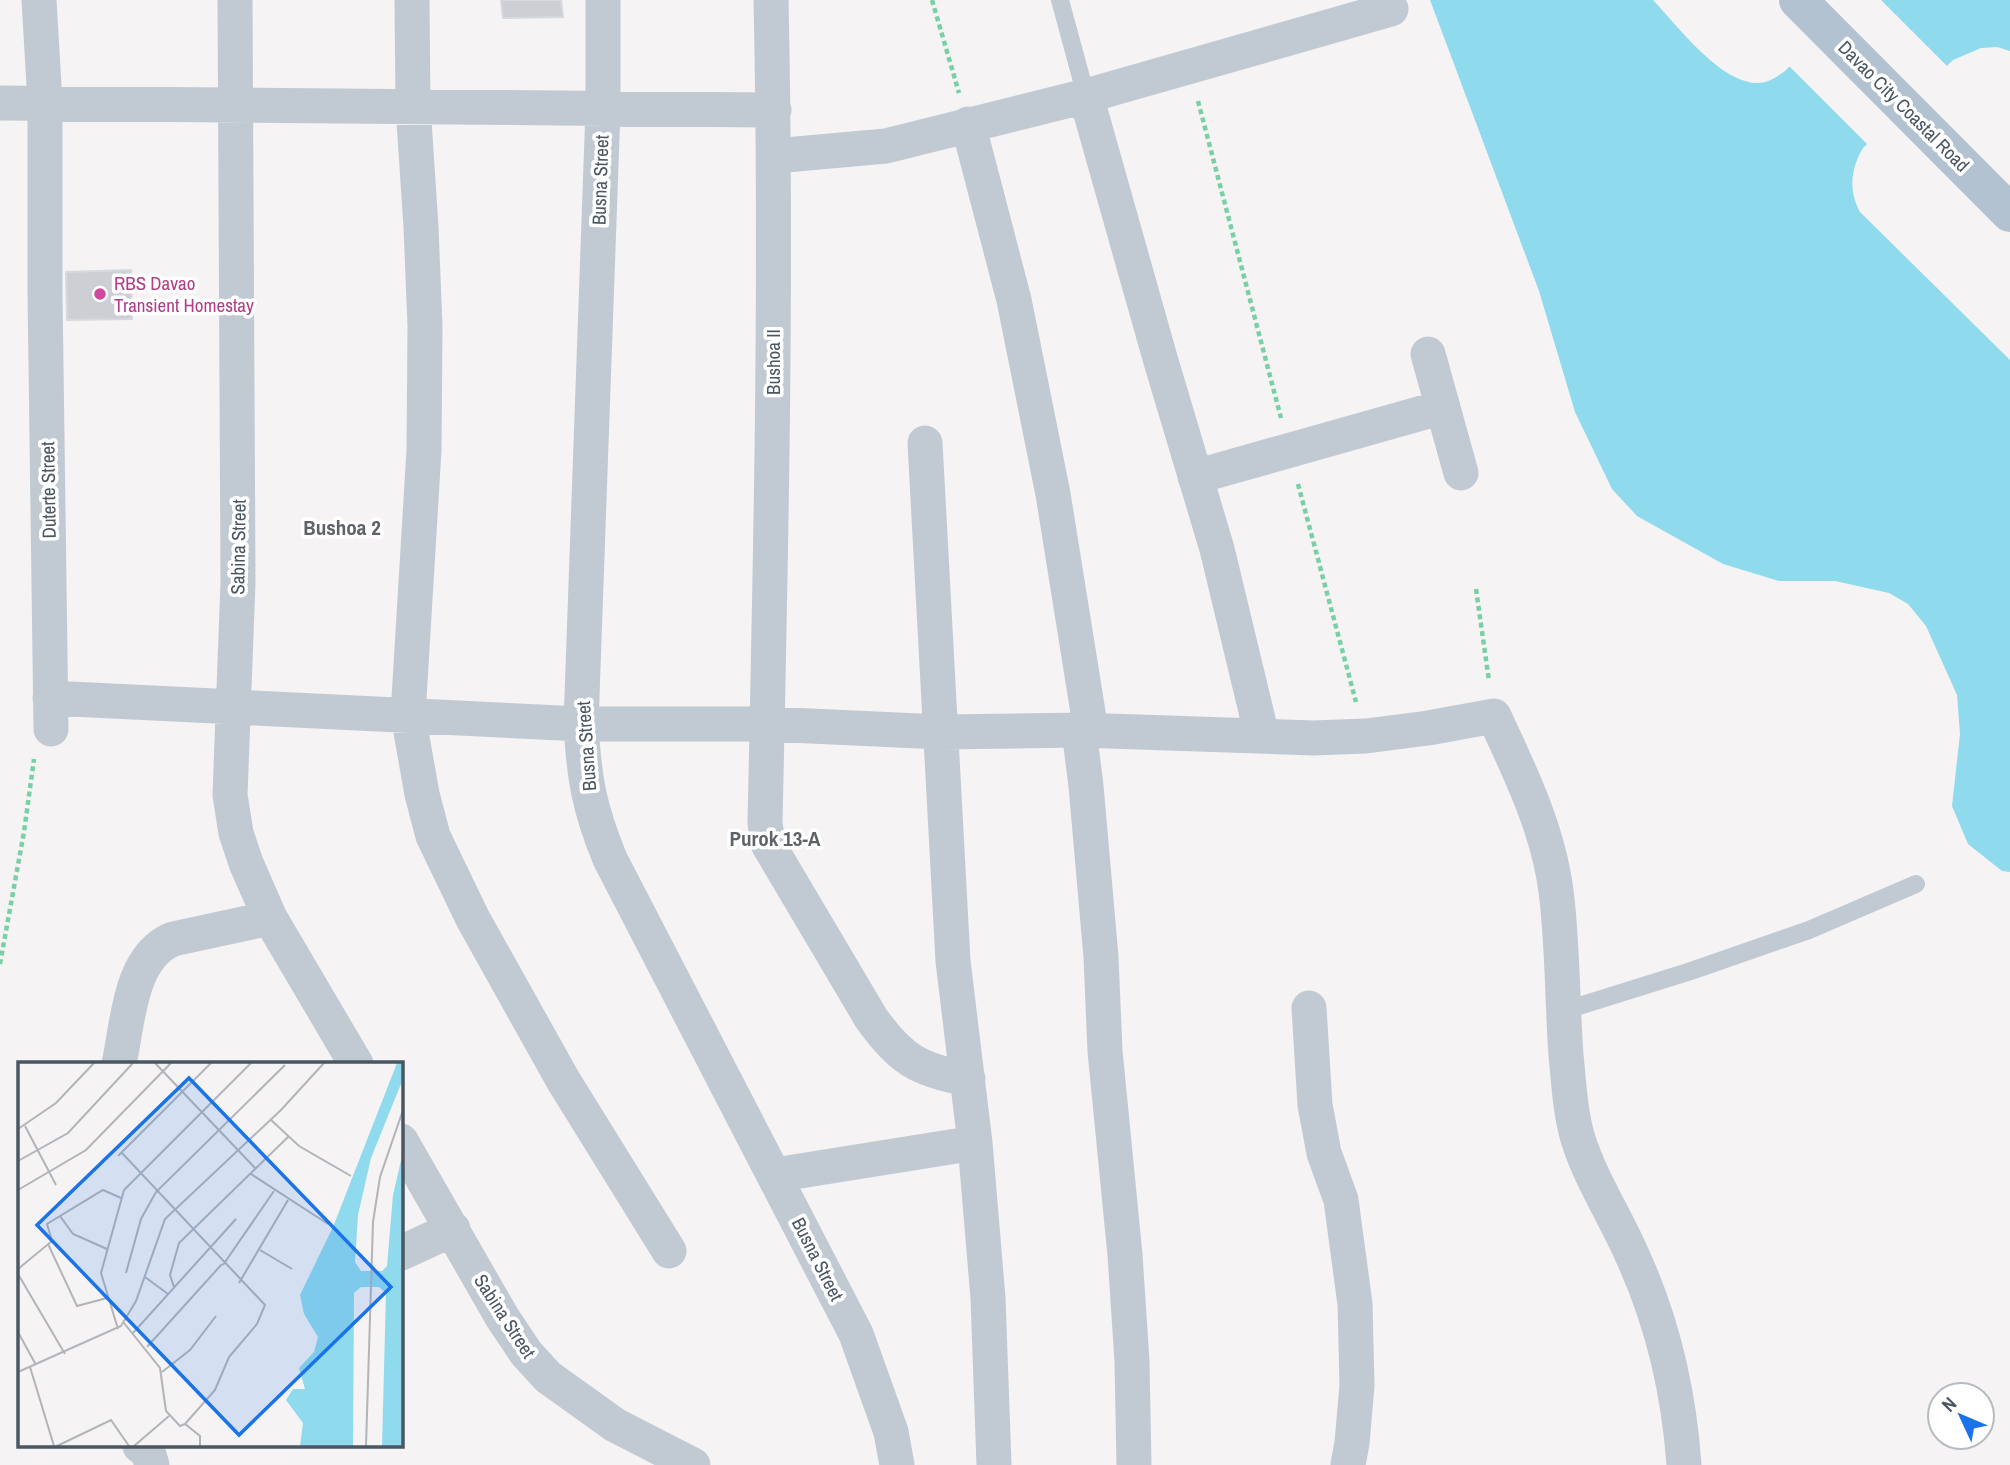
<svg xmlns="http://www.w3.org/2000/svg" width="2010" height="1465" font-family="'Archivo Narrow',sans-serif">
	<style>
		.water { fill: #90daee }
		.pier { fill: #f5f3f3 }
		.building { fill: #cdcfd5; stroke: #d7d9de; stroke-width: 2 }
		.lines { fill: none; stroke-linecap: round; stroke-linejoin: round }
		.path { stroke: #7ad0a6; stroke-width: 4.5; stroke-dasharray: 5 3.5; stroke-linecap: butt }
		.lane { stroke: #c1cad2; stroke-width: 18 }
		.street { stroke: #c1cad2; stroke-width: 35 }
		.primary { stroke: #b3c2d1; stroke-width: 38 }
		.hotel-dot { fill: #d1479c; stroke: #fff; stroke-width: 2.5 }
		.labels { text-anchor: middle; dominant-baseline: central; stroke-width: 7; stroke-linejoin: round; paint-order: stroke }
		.street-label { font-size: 19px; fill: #4a5661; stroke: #fff }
		.hotel-label { font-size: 19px; fill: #b23c85; stroke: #fff; text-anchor: start }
		.neighbourhood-label { font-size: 21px; font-weight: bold; fill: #5f6368; stroke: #fff }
		.inset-road { fill: none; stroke: #b1b4b9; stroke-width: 2 }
		.view { fill: #1a73e8; fill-opacity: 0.15; stroke: #1a73e8; stroke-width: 3.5 }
		.inset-edge { fill: none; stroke: #4a5661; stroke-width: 3.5 }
	</style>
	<rect width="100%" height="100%" fill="#f5f3f3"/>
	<!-- water -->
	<path class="water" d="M1430,0H1653C1678,26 1721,85 1760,83C1770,82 1778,76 1785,71L1856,0H2010V51L1997,47L1981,48L1953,60L1863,148C1851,168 1848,190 1860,212L2010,360V872L2002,871L1968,844L1952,806L1960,734L1957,695L1926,626L1908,604L1889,593L1835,581H1779L1723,564L1637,516L1612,489L1575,412L1539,291Z"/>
	<!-- pier -->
	<path class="pier" d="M1851,0H1881L1949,68L1870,147L1787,64Z"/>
	<!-- building -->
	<path class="building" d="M501,0H561L563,17L503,18Z
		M131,270L132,319L67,320L66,272Z"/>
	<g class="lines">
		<!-- path -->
		<path class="path" d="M932,0L959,93
			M1198,101L1281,418
			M1298,484L1356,702
			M1476,589L1489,681
			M0,964L24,832L34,759"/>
		<!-- lane -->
		<path class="lane" d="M1060,0L1086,96
			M1563,1011L1691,971L1809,930L1916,884"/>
		<!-- street -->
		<path class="street" d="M39,0L45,103V293L51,729
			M235,0L238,582L230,795L236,833L246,863L270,918L356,1064
			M412,0L413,106L421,227L425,326L424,450L408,715L422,794L433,836L473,919L563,1080L669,1251
			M603,0V109L581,724C584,778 589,808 610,859L856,1334L891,1432L897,1465
			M771,0C777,274 771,549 765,823L768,844L871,1018C900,1059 918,1070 968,1079
			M1086,96L1160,358L1217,549L1262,736
			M0,103L774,110
			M968,124L1014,300L1053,494L1091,731
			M774,156L886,146L1086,96L1391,9
			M1428,354L1461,473
			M925,443L953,961L975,1143L988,1298L994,1465
			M1195,477L1443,407
			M50,698L581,724H767L941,732L1079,730L1313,738L1366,736L1428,728L1494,716C1520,772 1548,829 1556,891C1563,945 1562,1001 1566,1055C1569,1084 1570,1112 1578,1139C1591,1180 1615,1216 1632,1255C1662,1320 1679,1394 1684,1465
			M1079,730L1086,786L1101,957L1105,1051L1125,1255L1132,1361L1134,1465
			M1309,1008L1315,1105L1324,1153L1341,1200L1355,1304L1357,1385L1352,1443L1348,1465
			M119,1064C128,1023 129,957 173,939L270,918
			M401,1141L502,1317L526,1353L548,1377L615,1425L693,1465
			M775,1175L975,1143
			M401,1253L453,1229
			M140,1446L148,1452L152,1465"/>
		<!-- primary -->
		<path class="primary" d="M1798,0L2010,213"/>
	</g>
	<!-- markers -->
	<circle class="hotel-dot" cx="100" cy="294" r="7"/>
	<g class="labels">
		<!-- street labels -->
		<g class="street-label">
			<text transform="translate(1904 106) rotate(45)">Davao City Coastal Road</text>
			<text transform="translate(600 180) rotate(-88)">Busna Street</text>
			<text transform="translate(773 362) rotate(-90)">Bushoa II</text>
			<text transform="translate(48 490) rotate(-91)">Duterte Street</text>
			<text transform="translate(238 547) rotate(-89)">Sabina Street</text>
			<text transform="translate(586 746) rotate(-94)">Busna Street</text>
			<text transform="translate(818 1259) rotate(63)">Busna Street</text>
			<text transform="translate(505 1316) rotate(57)">Sabina Street</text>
		</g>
		<!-- hotel labels -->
		<g class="hotel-label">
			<text x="114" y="283">RBS Davao<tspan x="114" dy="22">Transient Homestay</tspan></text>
		</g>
		<!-- neighbourhood labels -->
		<g class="neighbourhood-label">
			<text x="342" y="527">Bushoa 2</text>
			<text x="775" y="838">Purok 13-A</text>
		</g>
	</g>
	<!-- overview -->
	<g transform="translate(18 1062)">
		<rect width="385" height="385" fill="#f5f3f3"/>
		<path d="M379,1H385V17L353,96L340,153L337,200L343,209H364L369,204L375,133L385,90V384H364L368,231L361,225H343L336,231L335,384H282L285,361L268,338L275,327H287L281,306L296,290L300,275L286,252L282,233L315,165Z" fill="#90daee"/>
		<path class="inset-road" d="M137,1L238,107M253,58L281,84L333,114M7,64L38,123M0,67L38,41L76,1M104,91L247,243L239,262L211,295L197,328L167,362M100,94L193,1M0,99L50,71L115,1M233,112L310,162M0,128L68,88L153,1M42,154L55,172L89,187M30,182L59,244L89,236M242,188L274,207M205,203L256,129M0,207L34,179L29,162L85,128L103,136M108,211L123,157L138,130L267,3M0,212L47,292M127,215L150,232M221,221L270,138M156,225L152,213L161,181L270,75M106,261L142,306L148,349L162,364L167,362L182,374V384M100,267L83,211L106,128L233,1M0,270L18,303M115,271L218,157M129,285L204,202M12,305L36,384M0,310L103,264L118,239L147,157L263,48L306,1M144,310L172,288L198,254M39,384L93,358L111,384M116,384L151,354M348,384L355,160L362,115L385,48"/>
		<path class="view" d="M171,16L373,225L221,373L19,163Z"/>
		<rect width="385" height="385" class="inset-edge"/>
	</g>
	<!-- north arrow -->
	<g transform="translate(1961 1416) rotate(314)"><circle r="33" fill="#ffffff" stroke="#b7bbc0" stroke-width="2"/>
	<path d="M0-5L12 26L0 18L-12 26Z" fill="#1a73e8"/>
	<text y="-10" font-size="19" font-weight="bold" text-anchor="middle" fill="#4a5661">N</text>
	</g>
</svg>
